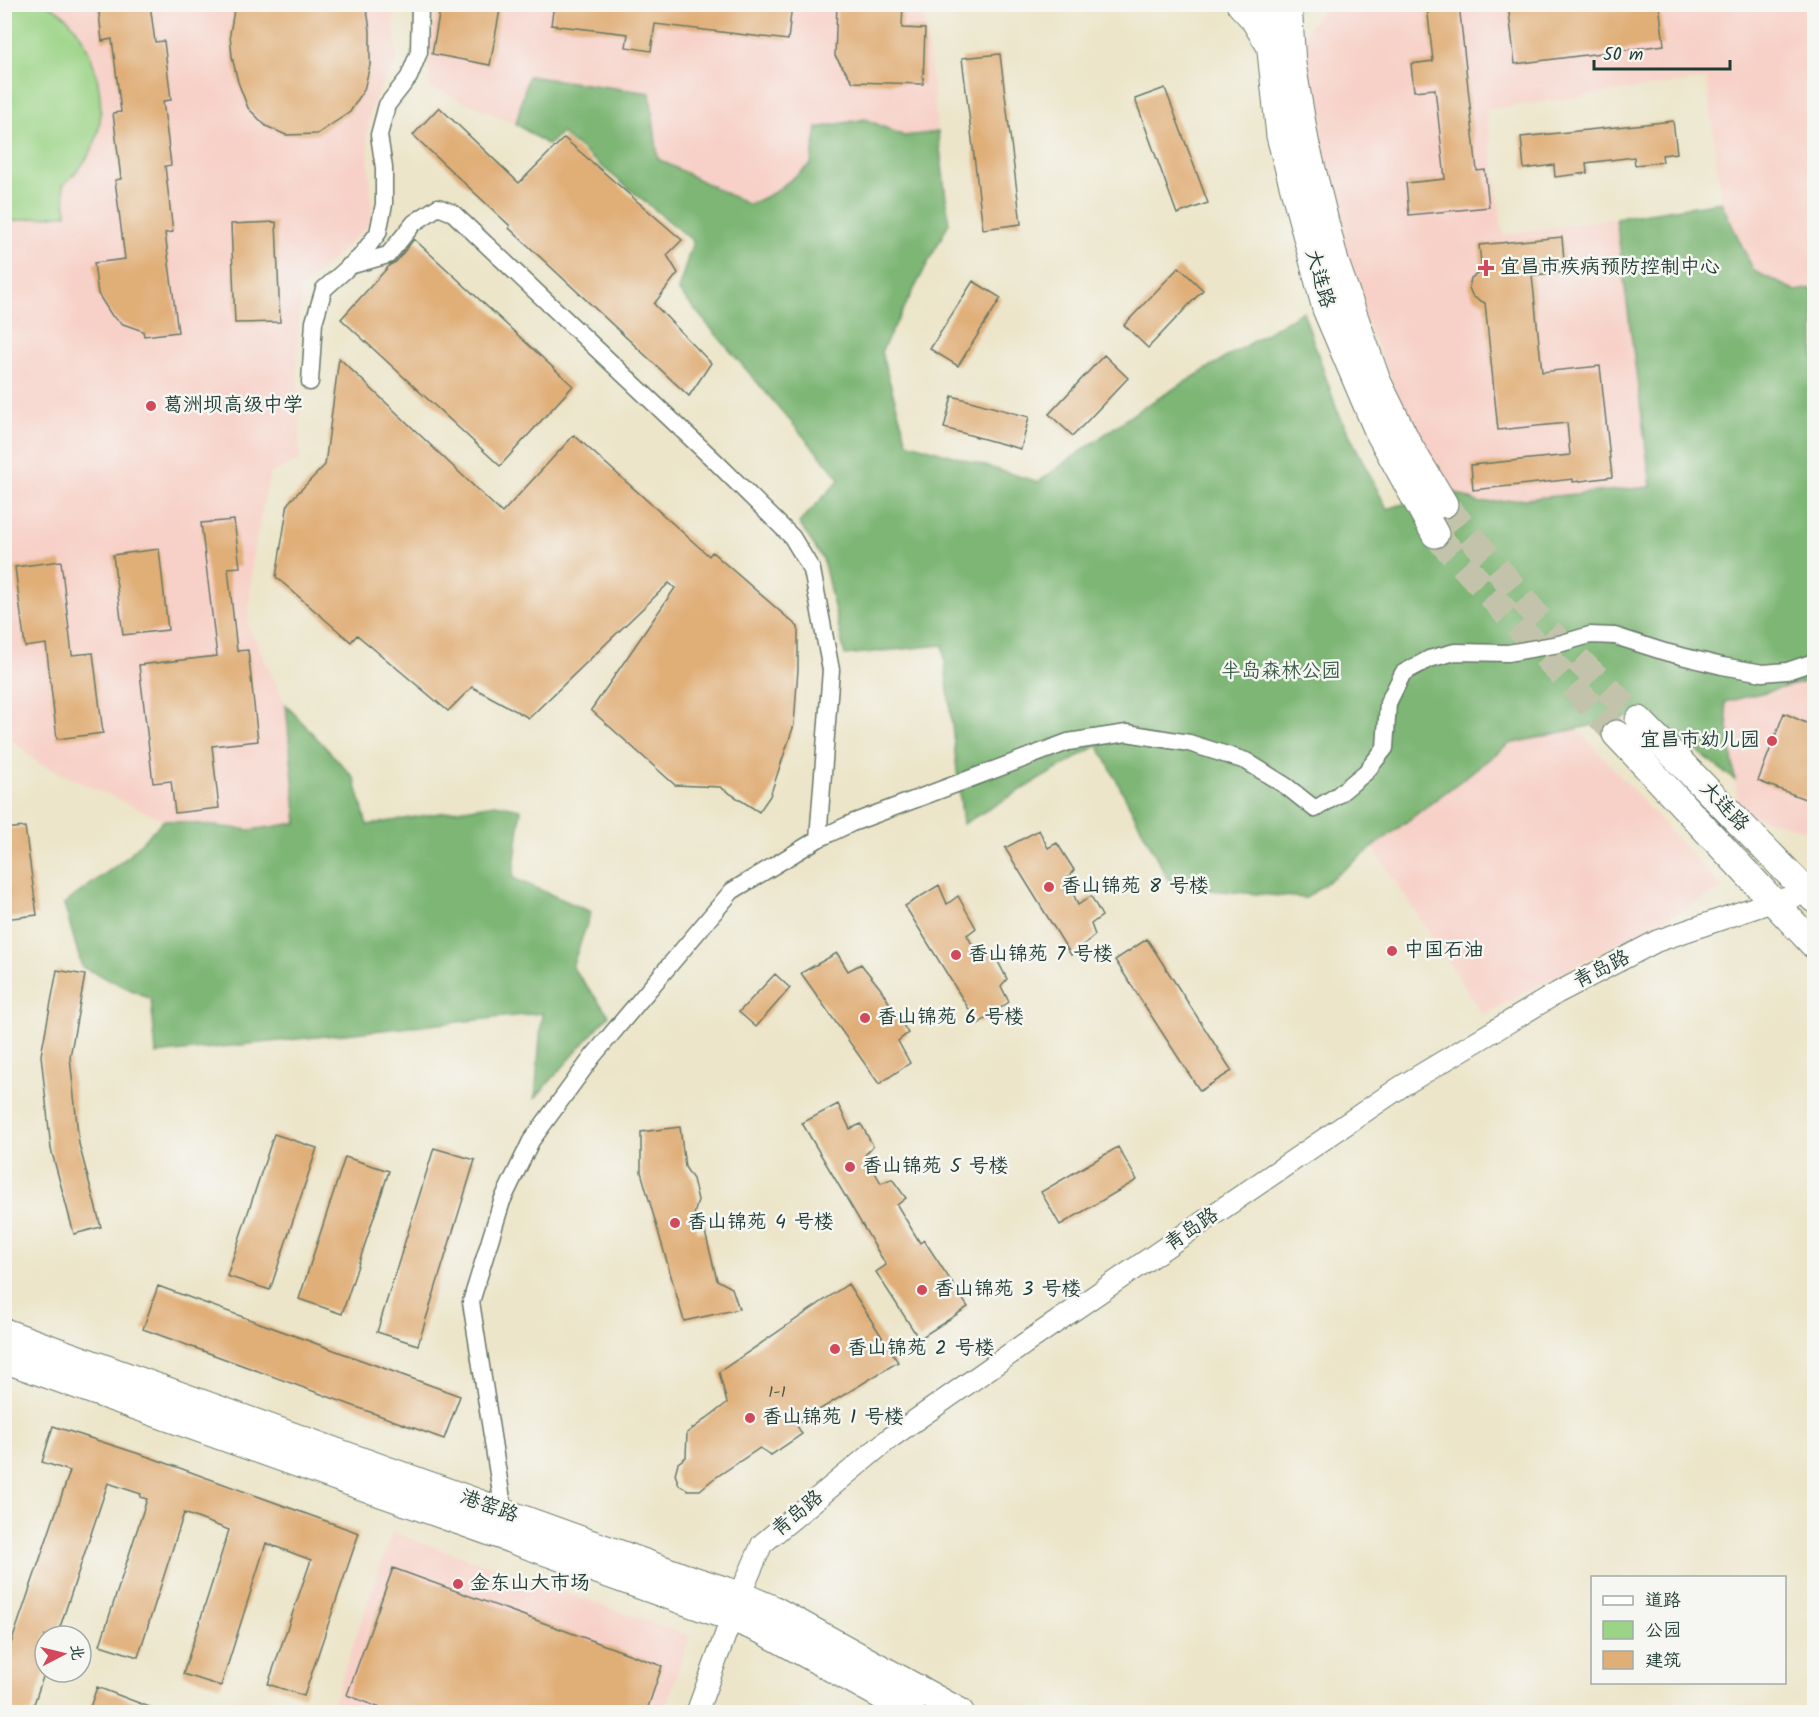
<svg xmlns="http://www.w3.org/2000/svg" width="1819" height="1717" font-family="Kalam,'LXGW WenKai TC',sans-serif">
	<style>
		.built { fill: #f7d1c8 }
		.green { fill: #9cd487; stroke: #5e885e; stroke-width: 1.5 }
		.forest { fill: #7db674; stroke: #4e7a54; stroke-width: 1.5 }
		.building { fill: #e0ae77 }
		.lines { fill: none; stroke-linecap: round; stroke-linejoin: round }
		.primary-tunnel { stroke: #c3c3ab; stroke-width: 27; stroke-dasharray: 27 14; stroke-linecap: butt }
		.minor-casing { stroke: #677868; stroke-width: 19 }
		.tertiary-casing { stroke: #677868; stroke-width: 23 }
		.primary-casing { stroke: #677868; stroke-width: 29 }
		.minor { stroke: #fff; stroke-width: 16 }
		.tertiary { stroke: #fff; stroke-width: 21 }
		.primary { stroke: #fff; stroke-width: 27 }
		.poi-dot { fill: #d1495b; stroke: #f6f6f2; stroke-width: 2 }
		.labels { text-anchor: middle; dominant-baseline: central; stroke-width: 5; stroke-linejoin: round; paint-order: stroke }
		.number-label { font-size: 16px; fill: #4f5945 }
		.poi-label { font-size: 20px; fill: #1f3d34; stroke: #f6f6f2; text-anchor: start }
		.street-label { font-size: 20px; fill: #1f3d34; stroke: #f6f6f2 }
		.park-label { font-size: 20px; fill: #385b45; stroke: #f6f6f2 }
	</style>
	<rect width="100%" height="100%" fill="#f6f6f2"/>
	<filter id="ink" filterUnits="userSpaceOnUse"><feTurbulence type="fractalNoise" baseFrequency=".0167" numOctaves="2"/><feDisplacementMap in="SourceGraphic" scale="12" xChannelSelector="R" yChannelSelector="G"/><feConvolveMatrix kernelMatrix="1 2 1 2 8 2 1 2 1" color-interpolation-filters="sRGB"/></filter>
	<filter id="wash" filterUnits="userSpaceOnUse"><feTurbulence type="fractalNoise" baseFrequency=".008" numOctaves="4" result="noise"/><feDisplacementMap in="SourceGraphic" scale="24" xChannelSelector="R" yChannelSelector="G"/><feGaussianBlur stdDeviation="1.35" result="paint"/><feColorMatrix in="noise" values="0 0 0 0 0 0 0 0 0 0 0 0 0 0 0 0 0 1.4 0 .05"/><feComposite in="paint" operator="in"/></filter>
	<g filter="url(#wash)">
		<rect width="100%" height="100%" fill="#ece5c9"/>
		<!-- built -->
		<path class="built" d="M5,5H393L397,59L372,105L367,136L373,221L301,289L297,351L300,461L270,473L253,554L248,625L286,705L297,823L250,830L164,820L38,763L5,734Z
			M438,5H923L938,132L904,136L865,119L773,193L749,205L658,159L528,76L516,124L430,87L428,54Z
			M1324,5H1814V288L1796,291L1754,271L1721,202L1707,79L1486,110L1503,235L1616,218L1651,487L1480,503L1449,490L1397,395L1357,300L1320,161L1302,38Z
			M1814,680V833L1751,815L1738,805L1725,702Z
			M1576,727L1722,889L1483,1015L1373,847L1509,744Z
			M392,1532L690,1636L664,1712H330Z"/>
		<!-- green -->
		<path class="green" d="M4,5C15,4 42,1 50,6C89,24 108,93 98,132C93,154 80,170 63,185L67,214L5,222Z"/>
		<!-- forest -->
		<path class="forest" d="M528,76L650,93L658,159L749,205L773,193L811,164L817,128L865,119L904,136L938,132L949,223L881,352L907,442L1038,482L1139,410L1303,311L1337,410L1387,509L1449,490L1480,503L1651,487L1616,218L1721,202L1754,271L1796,291L1814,288V680L1725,702L1735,780L1647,713L1509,744L1306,898L1172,887L1098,745L963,824L943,645L845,655L823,559L799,523L840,479L678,290L693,241L561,133L548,145L516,124Z
			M286,705L354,778L367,825L495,804L521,809L513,878L591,912L572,967L609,1015L535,1098L542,1013L156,1054L151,999L82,967L64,904L125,859L164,820L250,830L297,823Z"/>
		<g id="blocks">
			<!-- building -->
			<path class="building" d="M98,4H150L155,42L164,41L171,100L163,101L171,165L165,166L173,232L165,233L178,332L144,336L143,331L123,324L112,316L98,294L94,263L125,259L115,180L121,179L113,113L121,112L112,39L102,41Z
				M235,4H363L368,16L370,31V65L364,90L350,112L317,134L286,135L266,126L248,108L238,82L232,57L230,34Z
				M441,4H501L490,65L432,54Z
				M554,4H792L788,40L655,24L651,51L626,47L628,34L551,25Z
				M837,4H903L902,28L925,29L923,84L853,82L835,56Z
				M1440,4H1459L1477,171L1485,170L1489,207L1409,215L1406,183L1445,179L1435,89L1414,91L1411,64L1433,61L1427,6Z
				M1508,4H1659L1664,45L1515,64Z
				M1000,54L1021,224L983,229L962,58Z
				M1165,88L1208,203L1177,214L1135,99Z
				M439,107L519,183L564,138L682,240L667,255L678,273L654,304L711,363L689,396L509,228L510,226L413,135Z
				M1673,121L1677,153L1662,155L1663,162L1635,165L1634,157L1586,163L1587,173L1555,177L1554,165L1524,169L1521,137Z
				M276,222L280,322L235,323L231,224Z
				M1562,237L1565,272L1532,275L1542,372L1600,366L1612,477L1573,482V479L1473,490L1471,465L1570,455L1567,423L1498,430L1485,303L1473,297L1469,288L1471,278L1482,271L1479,245Z
				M414,239L573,386L500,466L341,319L390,265L396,262Z
				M1179,267L1203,290L1148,348L1124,325Z
				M973,281L1001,298L958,366L930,349Z
				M1104,355L1128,378L1073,436L1049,414Z
				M339,358L502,513L574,435L709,556L712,552L798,627V669L794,725L770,796L759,812L720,787L675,785L591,710L675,588L669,583L529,718L472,687L448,711L357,635L351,642L276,577L288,503L325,465Z
				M952,396L1029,417L1021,449L944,428Z
				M234,520L240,567L228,568L237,651L248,650L258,741L212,746L219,808L175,813L171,781L153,783L139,665L217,656L201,523Z
				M159,549L168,630L123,635L113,555Z
				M61,561L72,655L93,653L103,733L57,739L46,644L25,647L15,567Z
				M1784,713L1815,727V774L1805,799L1758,781Z
				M25,827L37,915L4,919V829Z
				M1039,830L1048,848L1057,843L1074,870L1067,878L1078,905L1091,896L1102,916L1091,924L1095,935L1071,955L1005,848Z
				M939,885L947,904L958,896L976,928L967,935L979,957L993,952L1007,979L1001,986L1009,1002L978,1024L905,906Z
				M1147,939L1232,1071L1200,1091L1115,960Z
				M837,953L848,971L861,964L880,988L908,1033L898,1041L910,1063L879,1084L801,973Z
				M57,970L85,975L70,1057L79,1144L101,1227L74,1234L51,1149L41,1055Z
				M775,974L790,988L756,1027L739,1012Z
				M838,1104L850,1129L861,1124L873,1146L865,1155L881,1183L892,1179L906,1198L897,1205L920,1243L924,1240L968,1307L919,1339L876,1272L886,1265L802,1123Z
				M680,1127L685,1167L693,1179L698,1200L694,1215L696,1231L705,1232L717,1280L732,1288L739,1309L684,1321L641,1172V1132Z
				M274,1134L317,1148L270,1290L227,1276Z
				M1118,1147L1137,1180L1060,1225L1041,1192Z
				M434,1148L475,1160L418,1345L377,1332Z
				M345,1157L389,1171L342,1314L299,1299Z
				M848,1284L898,1362L796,1424L802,1434L771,1455L760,1448L712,1480L700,1490H688L679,1485L675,1474L678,1463L686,1457L687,1433L727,1403L719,1372Z
				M158,1286L460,1396L444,1439L143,1329Z
				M53,1426L152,1458L359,1533L304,1696L268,1684L311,1560L266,1543L221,1686L183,1674L229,1530L184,1513L138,1657L100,1645L147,1499L140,1497L141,1494L108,1483L57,1636H45V1671L31,1713H4V1664L70,1471L42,1462Z
				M393,1568L662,1666L646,1713H393L347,1695Z
				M97,1687L160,1711V1713H88Z"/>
		</g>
	</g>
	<g filter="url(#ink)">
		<use href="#blocks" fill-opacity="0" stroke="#677868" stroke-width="1.5"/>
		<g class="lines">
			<!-- primary-tunnel -->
			<path class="primary-tunnel" d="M1444,504L1549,631L1639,720
				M1435,534L1616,734"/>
			<defs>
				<path id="minor" d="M349,266L388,255L414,223L438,207L453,213L715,461L792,537L812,570L831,670L818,839
					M310,382L314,322L324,289L360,257L378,233L384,204V168L379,135L387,105L409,77L419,52L420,4
					M504,1512L471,1302L502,1201L531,1141L593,1056L732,891L818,839L852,823L1068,742L1127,733L1189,743L1246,761L1286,786L1315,809L1338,795L1366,772L1385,748L1388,703L1403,673L1429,659L1455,652L1508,653L1559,644L1590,635L1615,636L1665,652L1722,666L1763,673L1787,671L1814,662"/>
				<path id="tertiary" d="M697,1712L740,1595L762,1544L890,1438L1027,1342L1402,1086L1557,993L1657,941L1774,901L1814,892"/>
				<path id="primary" d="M1240,4L1253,18L1268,42
					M1266,4L1280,136L1326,309L1378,431L1435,534
					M1288,4L1292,64L1305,141L1335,262L1377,381L1409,446L1444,504
					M1639,720L1814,899
					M1616,734L1814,945
					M4,1332L681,1576L740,1595L773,1609L960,1712
					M4,1359L732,1618L764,1631L911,1712"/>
			</defs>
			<!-- minor casing -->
			<use href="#minor" class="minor-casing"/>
			<!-- tertiary casing -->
			<use href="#tertiary" class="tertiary-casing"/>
			<!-- primary casing -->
			<use href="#primary" class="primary-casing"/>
			<!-- minor -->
			<use href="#minor" class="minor"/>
			<!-- tertiary -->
			<use href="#tertiary" class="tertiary"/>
			<!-- primary -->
			<use href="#primary" class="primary"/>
		</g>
	</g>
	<!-- markers -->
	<g class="poi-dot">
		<path d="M1483 259h6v6h6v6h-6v6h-6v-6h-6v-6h6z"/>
		<circle cx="151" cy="406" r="6"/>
		<circle cx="1772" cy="741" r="6"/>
		<circle cx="1049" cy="887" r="6"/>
		<circle cx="1392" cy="951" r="6"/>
		<circle cx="956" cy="955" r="6"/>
		<circle cx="865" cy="1018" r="6"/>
		<circle cx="850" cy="1167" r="6"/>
		<circle cx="675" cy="1223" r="6"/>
		<circle cx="922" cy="1290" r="6"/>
		<circle cx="835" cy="1349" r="6"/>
		<circle cx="750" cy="1418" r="6"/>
		<circle cx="458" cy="1584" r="6"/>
	</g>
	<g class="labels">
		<!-- number labels -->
		<g class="number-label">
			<text x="777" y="1392">1-1</text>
		</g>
		<!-- poi labels -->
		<g class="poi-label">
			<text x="1500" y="268">宜昌市疾病预防控制中心</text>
			<text x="163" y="406">葛洲坝高级中学</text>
			<text x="1760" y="741" text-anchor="end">宜昌市幼儿园</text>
			<text x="1061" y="887">香山锦苑 8 号楼</text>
			<text x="1404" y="951">中国石油</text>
			<text x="968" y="955">香山锦苑 7 号楼</text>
			<text x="877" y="1018">香山锦苑 6 号楼</text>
			<text x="862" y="1167">香山锦苑 5 号楼</text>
			<text x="687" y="1223">香山锦苑 4 号楼</text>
			<text x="934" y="1290">香山锦苑 3 号楼</text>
			<text x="847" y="1349">香山锦苑 2 号楼</text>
			<text x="762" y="1418">香山锦苑 1 号楼</text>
			<text x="470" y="1584">金东山大市场</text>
		</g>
		<!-- street labels -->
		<g class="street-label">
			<text transform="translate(1319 279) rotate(74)">大连路</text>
			<text transform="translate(1724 807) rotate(46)">大连路</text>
			<text transform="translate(1602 970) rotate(-27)">青岛路</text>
			<text transform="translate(1192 1230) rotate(-34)">青岛路</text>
			<text transform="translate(489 1507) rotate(20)">港窑路</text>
			<text transform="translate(798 1514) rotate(-40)">青岛路</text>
		</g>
		<!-- park labels -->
		<g class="park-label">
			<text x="1281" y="672">半岛森林公园</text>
		</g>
	</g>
	<!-- margin -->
	<rect width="1819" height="1717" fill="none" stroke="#f6f6f2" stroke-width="24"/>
	<!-- legend -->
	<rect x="1591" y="1576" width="195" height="108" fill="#f6f6f2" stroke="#a0aca6" stroke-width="1.5"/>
	<rect x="1603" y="1596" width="30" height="9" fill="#ffffff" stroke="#a0aca6" stroke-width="1.5"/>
	<text x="1645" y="1606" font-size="18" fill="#1f3d34">道路</text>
	<rect x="1603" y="1621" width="30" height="18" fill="#9cd487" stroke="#a0aca6" stroke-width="1.5"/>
	<text x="1645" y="1636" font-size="18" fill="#1f3d34">公园</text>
	<rect x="1603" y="1651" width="30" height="18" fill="#e0ae77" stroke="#a0aca6" stroke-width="1.5"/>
	<text x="1645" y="1666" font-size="18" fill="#1f3d34">建筑</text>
	<!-- north arrow -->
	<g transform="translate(63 1654) rotate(83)"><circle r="28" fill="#f6f6f2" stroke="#a0aca6" stroke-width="1.5"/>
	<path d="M0-4.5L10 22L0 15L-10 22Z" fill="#d1495b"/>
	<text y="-9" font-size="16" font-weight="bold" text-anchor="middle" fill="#1f3d34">北</text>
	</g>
	<!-- scale -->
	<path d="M1594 60v9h136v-9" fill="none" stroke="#1f3d34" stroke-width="3"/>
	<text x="1603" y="60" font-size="18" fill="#1f3d34" stroke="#f6f6f2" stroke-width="4.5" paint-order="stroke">50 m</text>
</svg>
